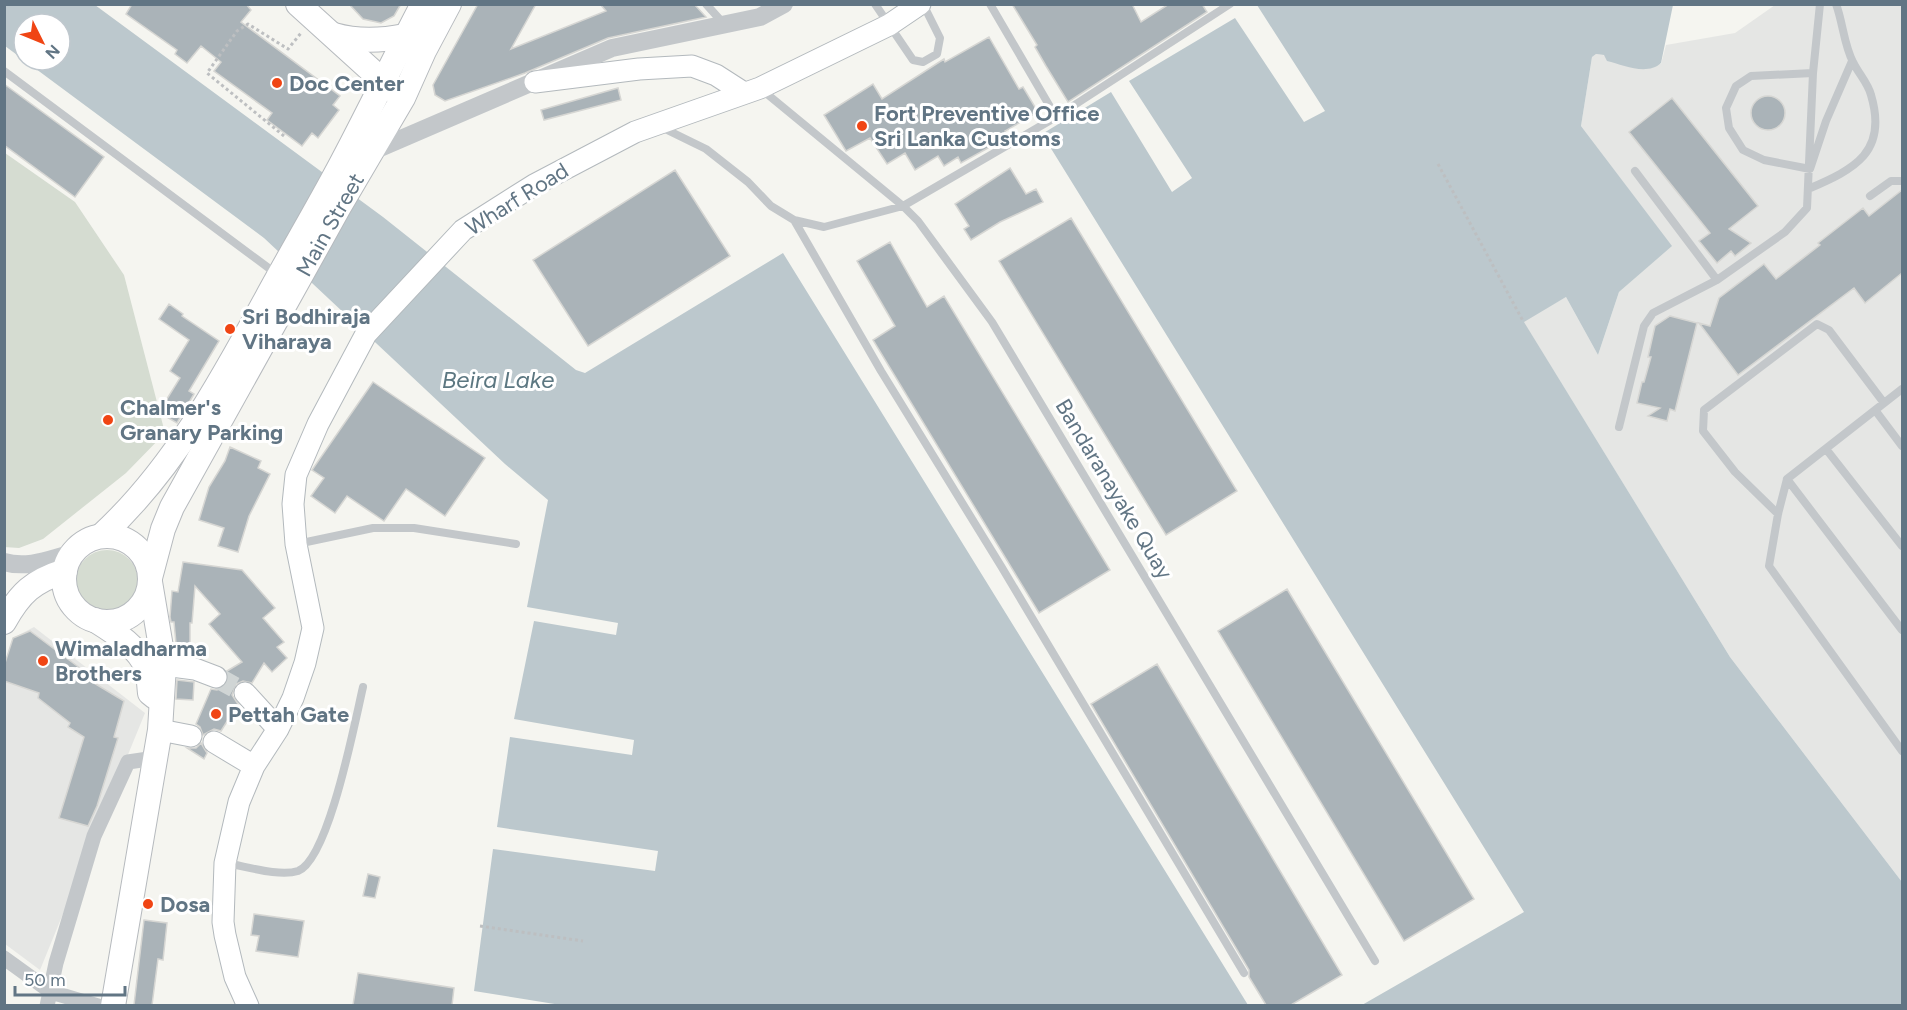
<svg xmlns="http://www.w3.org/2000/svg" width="1907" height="1010" font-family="Figtree,sans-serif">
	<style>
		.built { fill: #e5e6e4 }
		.green { fill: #d5dcd1 }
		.water { fill: #bcc8cd; fill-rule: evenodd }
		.building { fill: #aab3b8; stroke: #d6d6d3; stroke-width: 1.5 }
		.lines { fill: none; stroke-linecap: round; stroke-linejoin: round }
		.secondary-tunnel { stroke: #d0d5d5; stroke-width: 21; stroke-dasharray: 21 10; stroke-linecap: butt }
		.secondary-casing { stroke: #b3b9bd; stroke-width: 23 }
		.primary-casing { stroke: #b6babe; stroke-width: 26 }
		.path { stroke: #bdbfc1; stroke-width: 3; stroke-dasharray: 3 3; stroke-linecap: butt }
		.service { stroke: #c3c7ca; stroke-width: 8 }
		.minor { stroke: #c3c7ca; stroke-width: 15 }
		.tertiary { stroke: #c3c7ca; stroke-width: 18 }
		.secondary { stroke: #fff; stroke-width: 21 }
		.primary { stroke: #fff; stroke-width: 24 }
		.poi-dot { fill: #f04514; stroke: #fff; stroke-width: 2 }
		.labels { text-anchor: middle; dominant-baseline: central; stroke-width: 6; stroke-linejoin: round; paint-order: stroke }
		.poi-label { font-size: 22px; font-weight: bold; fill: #617584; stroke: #fff; text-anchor: start }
		.street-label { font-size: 22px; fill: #617584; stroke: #fff }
		.water-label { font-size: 24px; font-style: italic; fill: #5c7781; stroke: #fff }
	</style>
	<rect width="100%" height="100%" fill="#f5f5f0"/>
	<!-- built -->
	<path class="built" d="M1775,5H1902V882L1730,657L1523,321L1566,297L1598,355L1619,292L1671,246L1581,126L1592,57L1596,54L1661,64L1666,45L1735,33Z
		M34,627L145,713L40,970L5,944V667L13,638Z"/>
	<!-- green -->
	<path class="green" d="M5,153L75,202L124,275L165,433L126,473L43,539L19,548L4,547Z
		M76 581a31 31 0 1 1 62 0a31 31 0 1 1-62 0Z"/>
	<!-- water -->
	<path class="water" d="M5,5H95L383,217L576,370L585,373L783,253L1248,1005L567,1006L474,991L493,849L655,871L658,851L497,827L510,737L632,755L634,740L514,719L534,621L616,635L618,623L527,607L548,500L505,464L264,238L5,46ZM24,24H60V60H24Z
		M1257,5H1673L1661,63C1647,76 1623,65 1607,61L1604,55L1596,54L1592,57L1581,126L1672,246L1619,292L1598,355L1566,297L1524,322L1730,657L1902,882V1005H1362L1524,912L1042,134L1111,92L1172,192L1192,178L1129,81L1235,18L1304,122L1325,111Z"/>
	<!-- building -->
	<path class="building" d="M132,4H246L251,10L241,22L340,96L333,105L339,110L318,138L312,133L302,146L267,120L272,113L214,71L221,62L201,46L187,63L175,54L177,50L126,14Z
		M349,4H401L394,16L381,23L363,19Z
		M478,4H536L511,49L606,11L600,4H694L706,17L608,38L525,73L445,101L435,95L433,85Z
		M1012,4H1132L1141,22L1169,4H1202L1207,12L1068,102L1046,66L1035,47L1037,45Z
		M989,37L1019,89L1023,87L1038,112L1005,131L1008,137L961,163L958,157L944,166L938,156L915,170L905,153L887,164L870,138L846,151L824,115L873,84L882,99L944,59L945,62Z
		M4,84L104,157L75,197L4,145Z
		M618,88L621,100L544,120L541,110Z
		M1751 113a17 17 0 1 1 34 0a17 17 0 1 1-34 0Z
		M1672,98L1758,206L1729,229L1751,243L1735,256L1731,251L1717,263L1699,241L1710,233L1629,132Z
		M1010,168L1026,194L1036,189L1043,202L1000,222L971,240L964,229L969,226L955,204Z
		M675,170L730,256L588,346L533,260Z
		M1902,190V273L1865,303L1854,288L1738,375L1699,323L1710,326L1719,298L1764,264L1776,279L1820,245L1818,243L1863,208L1869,216Z
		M1071,218L1237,491L1166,535L999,261Z
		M890,242L927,307L944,296L1110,570L1039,613L873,340L895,326L857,261Z
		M169,304L183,314L182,316L219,341L189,391L194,394L177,423L165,416L171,406L165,402L180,378L170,371L189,340L159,319Z
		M1670,316L1697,323L1675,411L1670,409L1667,421L1648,416L1660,408L1637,403L1642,382H1644L1651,357H1648L1655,326Z
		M373,382L485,458L445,516L406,489L384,521L347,496L335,513L311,496L324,478L312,470Z
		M230,447L261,461L258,468L270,474L249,516L238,552L218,546L224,528L199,520L209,487L225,461Z
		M183,562L242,570L275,608L263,618L284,642L277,647L287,658L272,672L264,663L252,683L243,681L236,684L232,695L238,704L221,731L214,729L203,735L200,727L196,724L211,689L217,690L224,686L228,681L227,671L242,662L209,624L220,614L195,586L192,623H190V656L177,654L174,622H171L170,617L172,591L178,592Z
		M1287,589L1474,899L1404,941L1218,631Z
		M30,631L92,677L89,680L124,701L114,737L118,738L97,806L88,826L59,818L84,737L68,727L70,723L38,698L39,693L4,681V666L13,638Z
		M1157,664L1342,975L1291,1005H1266L1249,977V970L1091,704Z
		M177,680L194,682L193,700L176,699Z
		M201,743L207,753L204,759L187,748H196Z
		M368,874L380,877L375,898L363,896Z
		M254,914L304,921L298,957L256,951L259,936L251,935Z
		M144,920L167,923L163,960L158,959L152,1005H134Z
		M358,973L454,988L452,1005H353Z"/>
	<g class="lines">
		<!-- secondary-tunnel -->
		<path class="secondary-tunnel" d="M216,677L245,693"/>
		<defs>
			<path id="secondary" d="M535,82L639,69L692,66L716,75L744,93
				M164,665L195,669L216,677
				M245,693L278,729
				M160,730L191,736
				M214,742L254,766
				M248,1006L235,977L225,935L223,922L225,863L239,802L254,766L278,729L293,698L305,663L313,628L296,544L293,504L296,475L318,424L366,334L463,230L534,185L635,132L760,88L889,25L920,4"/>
			<g id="primary">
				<path d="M298,4L394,91"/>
				<path d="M334,35C358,42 380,41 405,36"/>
				<path d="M101,536C175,468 223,378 271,290C293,250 316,211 338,170C367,116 394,59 423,4"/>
				<circle cx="107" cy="579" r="43"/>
				<path id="s1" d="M150,578L163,529L172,507L339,207L403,98L424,51L449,4"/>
				<path d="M95,620C114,632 139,647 147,669C149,676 149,685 150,693L155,697"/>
				<path d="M4,622C20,593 33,581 65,571"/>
				<path d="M113,1006L160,730L164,665L150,582"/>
			</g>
		</defs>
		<!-- secondary casing -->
		<use href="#secondary" class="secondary-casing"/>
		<!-- primary casing -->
		<use href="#primary" class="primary-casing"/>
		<!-- path -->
		<path class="path" d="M284,136L207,73L237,31L248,24L288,49L301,33
			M1438,164L1523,321
			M480,926L583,941"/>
		<!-- service -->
		<path class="service" d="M706,4L723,23
			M875,4L913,60L923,62L937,54L940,38L923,4
			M4,71L278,275
			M1813,73L1751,76L1736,86L1726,108L1729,128L1743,150L1764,160L1810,169L1826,121L1852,61
			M761,89L903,206L918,221L992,322L1375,961
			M1056,117L1230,4
			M661,127L706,149L748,182L771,206L794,220L824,227L903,206L1056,117L990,4
			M1635,171L1717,280
			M1808,189C1855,169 1888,152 1871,95C1868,83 1858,73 1853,62C1844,45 1843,23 1836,4
			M1870,196L1891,181H1902
			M794,220L881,371L1001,566L1244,973
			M1902,389L1787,479L1902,630
			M1875,410L1902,446
			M1619,427L1644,326L1653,313L1717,280L1785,232L1807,208L1813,73L1820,4
			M1826,449L1902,546
			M1787,479L1778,514L1769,566L1902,751
			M1778,514L1735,472L1703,431L1704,410L1817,324L1829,330L1884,403
			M297,544L373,528H414L516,544
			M225,863C245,866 279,877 298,871C329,859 355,721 363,687"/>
		<!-- minor -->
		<path class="minor" d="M4,958L51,992L98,1006
			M47,1006L56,963L94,836L128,762L155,758"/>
		<!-- tertiary -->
		<path class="tertiary" d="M373,151L612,48L760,17L784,4
			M4,562C28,569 50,559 73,553"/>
		<!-- secondary -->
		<use href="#secondary" class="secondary"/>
		<!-- primary -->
		<use href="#primary" class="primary"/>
	</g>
	<!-- markers -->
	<g class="poi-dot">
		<circle cx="277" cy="83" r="6"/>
		<circle cx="862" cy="126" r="6"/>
		<circle cx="230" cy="329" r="6"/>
		<circle cx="108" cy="420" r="6"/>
		<circle cx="43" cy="661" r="6"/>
		<circle cx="216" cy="714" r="6"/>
		<circle cx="148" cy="904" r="6"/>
	</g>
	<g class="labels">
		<!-- poi labels -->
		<g class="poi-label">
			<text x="289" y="83">Doc Center</text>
			<text x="874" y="113">Fort Preventive Office<tspan x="874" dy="25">Sri Lanka Customs</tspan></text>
			<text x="242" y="316">Sri Bodhiraja<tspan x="242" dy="25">Viharaya</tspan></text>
			<text x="120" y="407">Chalmer's<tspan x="120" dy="25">Granary Parking</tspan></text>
			<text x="55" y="648">Wimaladharma<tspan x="55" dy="25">Brothers</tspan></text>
			<text x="228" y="714">Pettah Gate</text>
			<text x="160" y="904">Dosa</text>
		</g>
		<!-- street labels -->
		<g class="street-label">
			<text transform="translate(517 199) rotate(-32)">Wharf Road</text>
			<text stroke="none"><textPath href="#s1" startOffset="398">Main Street</textPath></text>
			<text transform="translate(1114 489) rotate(59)">Bandaranayake Quay</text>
		</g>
		<!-- water labels -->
		<g class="water-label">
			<text x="498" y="379">Beira Lake</text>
		</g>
	</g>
	<!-- border -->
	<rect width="1907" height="1010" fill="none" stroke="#617584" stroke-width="12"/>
	<!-- north arrow -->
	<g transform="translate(42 42) rotate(133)"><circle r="28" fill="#ffffff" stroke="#c0c8ce" stroke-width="1.5"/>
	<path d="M0-4.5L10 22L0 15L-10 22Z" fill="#f04514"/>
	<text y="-9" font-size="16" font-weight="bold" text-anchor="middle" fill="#617584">N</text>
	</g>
	<!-- scale -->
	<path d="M15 986v9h110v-9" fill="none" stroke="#617584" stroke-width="3"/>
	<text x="24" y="986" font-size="18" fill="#617584" stroke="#ffffff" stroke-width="4.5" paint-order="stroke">50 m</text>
</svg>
